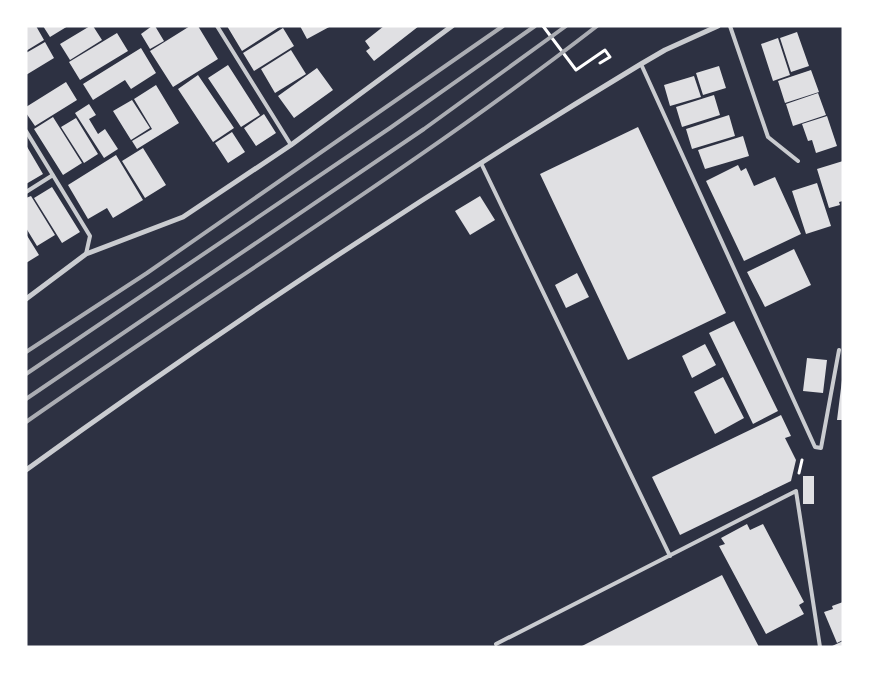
<svg xmlns="http://www.w3.org/2000/svg" width="869" height="673" font-family="'Space Grotesk',sans-serif">
	<style>
		.building { fill: #e0e0e3 }
		.lines { fill: none; stroke-linecap: round; stroke-linejoin: round }
		.path { stroke: #fff; stroke-width: 3 }
		.service { stroke: #caccd0; stroke-width: 4 }
		.minor { stroke: #caccd0; stroke-width: 5 }
		.rail { stroke: #abadb3; stroke-width: 4 }
	</style>
	<rect width="100%" height="100%" fill="#2d3142"/>
	<!-- building -->
	<path class="building" d="M26,26H36L44,40L26,51Z
		M43,26H68L50,37Z
		M90,26H93L102,40L70,60L60,44Z
		M152,26H155L164,41L150,49L141,34Z
		M190,26H198L218,59L173,87L150,51Z
		M227,26H281L242,51Z
		M300,26H331L307,39Z
		M384,26H419L374,61L366,51L370,48L365,41Z
		M283,28L294,46L254,71L243,53Z
		M797,32L809,66L791,72L780,38Z
		M117,33L128,51L80,80L69,62Z
		M778,38L790,75L773,81L761,44Z
		M45,42L54,58L26,75V53Z
		M141,48L156,73L131,89L125,80L93,100L83,84Z
		M291,50L306,74L275,93L261,69Z
		M228,65L260,115L241,127L208,78Z
		M719,66L726,88L703,95L696,73Z
		M317,68L333,90L294,118L278,96Z
		M811,70L819,92L785,103L778,81Z
		M198,75L234,128L213,142L178,89Z
		M694,76L701,97L670,106L664,85Z
		M66,82L77,100L35,126L26,113V107Z
		M156,85L179,123L137,149L132,141L152,129L134,99Z
		M818,93L826,115L793,126L786,104Z
		M714,95L720,115L682,127L676,107Z
		M132,100L150,128L131,140L113,111Z
		M89,104L96,115L89,119L98,134L105,129L118,149L104,158L75,113Z
		M264,114L276,133L256,146L244,128Z
		M729,115L735,136L692,149L686,129Z
		M827,116L837,146L816,153L812,140L808,141L802,124Z
		M53,117L82,163L63,175L34,129Z
		M76,118L98,154L84,163L61,127Z
		M638,127L726,313L628,360L540,174Z
		M232,132L245,152L228,163L215,143Z
		M743,136L749,156L705,169L698,150Z
		M26,145L43,174L26,184Z
		M143,148L166,185L145,198L122,161Z
		M116,155L143,200L113,218L107,208L88,219L68,185Z
		M843,161V201L839,202L840,205L829,208L817,169Z
		M738,165L741,171L746,168L754,186L775,177L801,234L744,261L706,181Z
		M817,183L831,226L806,234L792,191Z
		M52,187L80,232L62,243L34,198Z
		M31,196L55,235L37,246L26,228V198Z
		M480,196L495,220L470,235L455,211Z
		M26,234L39,255L26,263Z
		M794,249L811,285L765,307L747,272Z
		M577,273L589,297L566,308L555,285Z
		M734,321L778,411L753,424L709,333Z
		M705,344L716,365L692,378L682,356Z
		M807,358L827,360L823,393L803,391Z
		M723,377L744,418L715,434L694,392Z
		M842,380H843V420H837Z
		M781,415L791,436L785,438L796,460L791,481L680,535L652,477Z
		M803,476H814V504H803Z
		M747,524L750,530L763,524L804,602L799,605L804,614L766,634L719,546L725,544L721,538Z
		M722,575L759,647H580Z
		M843,602V640L837,643L824,612L833,609L832,606Z
		M843,641V647H830Z"/>
	<g class="lines">
		<!-- path -->
		<path class="path" d="M543,26L576,70L605,50L610,57L600,63
			M799,473L802,460"/>
		<!-- service -->
		<path class="service" d="M217,26L291,145
			M730,26L768,137L798,161
			M641,64L815,447L821,448L839,350
			M26,131L90,236L86,254
			M481,163L670,556
			M26,192L53,175
			M496,644L796,491L820,647"/>
		<!-- minor -->
		<path class="minor" d="M26,299L86,254L183,217L291,145L452,26
			M26,470C225,326 431,191 641,64L665,50L718,26"/>
		<!-- rail -->
		<path class="rail" d="M26,352L147,273L503,26
			M26,374L390,128L535,26
			M26,399L424,129L566,26
			M26,422C216,289 414,168 597,26"/>
	</g>
	<!-- border -->
	<rect width="869" height="673" fill="none" stroke="#ffffff" stroke-width="55"/>
</svg>
